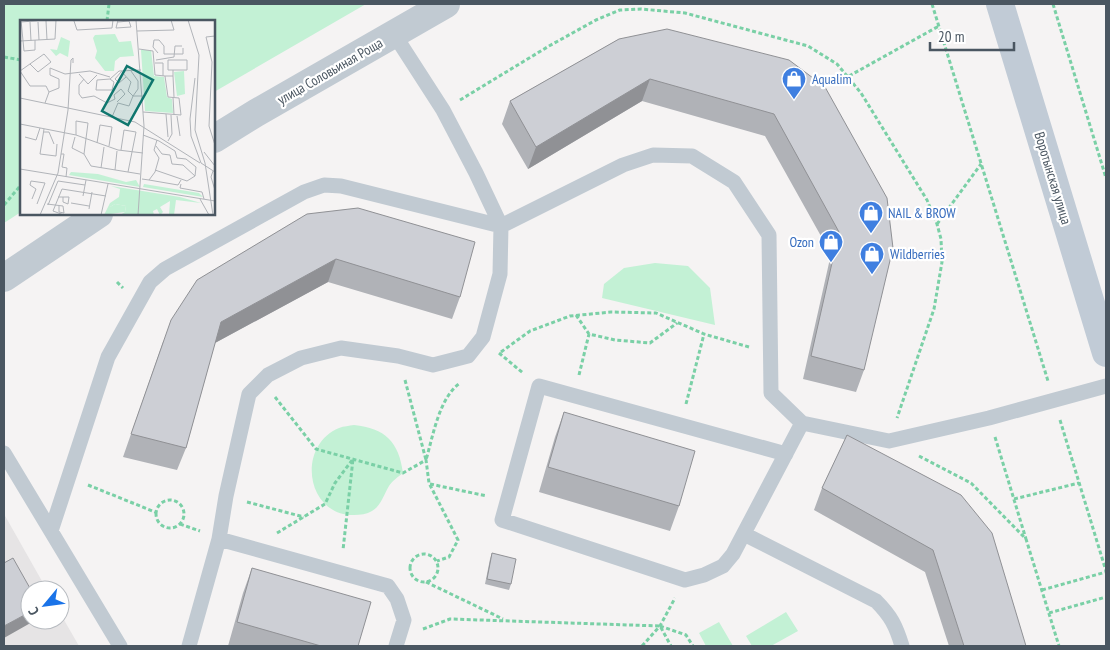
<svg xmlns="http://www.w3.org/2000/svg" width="1110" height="650" font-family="'PT Sans Narrow',sans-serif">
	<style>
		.education { fill: #e6e4e5 }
		.green { fill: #c3f1d5 }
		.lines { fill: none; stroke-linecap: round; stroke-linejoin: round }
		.path { stroke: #7ad0a6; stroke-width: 3; stroke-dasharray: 4 2.5; stroke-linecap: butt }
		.lane { stroke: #c1cad2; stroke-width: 15 }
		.street { stroke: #c1cad2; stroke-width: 28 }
		.secondary { stroke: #c1cbd6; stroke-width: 28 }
		.wall { fill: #b0b2b7 }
		.shaded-wall { fill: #909195 }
		.building { fill: #cdcfd5; stroke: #909195 }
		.labels { text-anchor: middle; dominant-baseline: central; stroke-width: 4.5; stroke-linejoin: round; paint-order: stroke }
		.street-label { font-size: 14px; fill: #4a5661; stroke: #fff }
		.shop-label { font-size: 14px; fill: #366cbe; stroke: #fff; text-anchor: start }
		.inset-road { fill: none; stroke: #b1b4b9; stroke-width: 1 }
		.view { fill: #0f766e; fill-opacity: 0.15; stroke: #0f766e; stroke-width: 2.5 }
		.inset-edge { fill: none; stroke: #4a5661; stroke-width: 2.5 }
	</style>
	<rect width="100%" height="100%" fill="#f5f3f3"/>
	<!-- education -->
	<path class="education" d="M4,514L47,590H30V620H60V613L79,646H4Z"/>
	<!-- green -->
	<path class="green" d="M4,4H366L214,92V21H21V212L4,223Z
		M655,263L688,266L710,288L715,325L602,298L604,284L624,268Z
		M354,425C385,428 399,442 403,473C398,477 392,481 389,486C384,494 381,506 372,511C367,514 360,515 354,515C306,516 296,446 339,428C344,426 349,426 354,425Z
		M786,612L798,631L771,646H752L746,636Z
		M719,622L733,646H706L699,633Z"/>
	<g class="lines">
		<!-- path -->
		<path class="path" d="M932,4L1048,381
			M1053,4L1106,178
			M107,21L109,4
			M4,57L21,60
			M849,76L939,26
			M460,100L549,46L596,20L620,10L641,9L685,13L808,46L837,64L861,93L927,200L937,224L941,239L942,262L934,309L897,418
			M4,205L21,185
			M937,224L981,164
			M117,282L123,288
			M576,315L589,334L615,340L650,343L677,323
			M501,352L530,331L570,316L611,312L656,313L704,334L749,347
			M499,353L523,373
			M579,375L589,334
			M405,380L426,460C433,436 439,398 460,383
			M275,397L316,449L403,473L426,460L429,483L458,540L449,557L437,561
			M686,404L704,334
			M1060,420L1106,571
			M995,437L1026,539
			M919,456L971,483L1026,539L1059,646
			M430,484L487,496
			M88,485L155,512
			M1014,499L1079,483
			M156 514a14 14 0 1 1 28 0a14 14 0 1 1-28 0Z
			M247,502L304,517
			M180,524L200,531
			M277,533L325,504L335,483L353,459L343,550
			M410 568a14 14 0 1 1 28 0a14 14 0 1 1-28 0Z
			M426,582L503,619
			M1042,590L1106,572
			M1049,613L1106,597
			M660,626L686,635L693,646
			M423,629L450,619L660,626L671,646
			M642,646L660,626L675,598"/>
		<!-- lane -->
		<path class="lane" d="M394,34L443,110L476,173L501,226L623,165L653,155L692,156L734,182L769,235L771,393L802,423L889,441L989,418L1106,386
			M4,453L120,646
			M786,454L539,386L502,520L685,580L704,575L723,566L733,554L802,423
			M51,531L108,357L150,282L165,269L304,192L324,185L341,186L501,226L500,274L483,337L468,356L433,365L398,356L341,348L301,358L268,375L249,394L226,496L219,539L189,646
			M744,534L876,601C891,616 896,626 902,646
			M219,539L388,586L397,599L404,620L396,646"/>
		<!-- street -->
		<path class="street" d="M214,139L256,113L446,4
			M4,278L99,214"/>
		<!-- secondary -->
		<path class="secondary" d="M1000,4L1106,353"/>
	</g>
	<!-- wall -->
	<path class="wall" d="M619,39L825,87L864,370L856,392L803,379L831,254L765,136L642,101L528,169L502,124L510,101Z
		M307,214L460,297L452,319L328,282L215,343L186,448L177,470L123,457L163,342Z
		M564,412L679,506L670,531L539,492L555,437Z
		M847,435L1026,646H949L925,572L814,510L822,488Z
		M492,553L511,584L509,590L485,584L490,559Z
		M252,568L358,646H228L243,593Z"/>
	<!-- shaded-wall -->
	<path class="shaded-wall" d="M650,79L642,101L528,169L536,147Z
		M336,259L328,282L213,344L221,322Z
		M30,612V620H35L34,621L4,638V626Z"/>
	<!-- building -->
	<path class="building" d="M667,29L789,60L825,87L887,198L893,248L864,370L811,356L839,232L774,114L650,79L536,147L510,101L619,39Z
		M358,208L475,242L460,297L336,259L221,322L186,448L131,434L171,320L197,280L307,214Z
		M564,412L695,451L679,506L548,467Z
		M847,435L961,495L992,533L1026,646H964L933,550L822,488Z
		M492,553L516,559L511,584L487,579Z
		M13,558L31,590H30V612L4,626V563Z
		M252,568L371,602L358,646H321L237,622Z"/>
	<!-- icons -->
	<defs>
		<symbol id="shop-pin" viewBox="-11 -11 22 30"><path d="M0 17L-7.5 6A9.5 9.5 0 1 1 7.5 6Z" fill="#3f7fe0" stroke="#fff"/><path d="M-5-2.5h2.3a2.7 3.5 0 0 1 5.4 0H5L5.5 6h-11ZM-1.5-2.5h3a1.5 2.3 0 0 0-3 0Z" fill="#fff"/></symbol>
	</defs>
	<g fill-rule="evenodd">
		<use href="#shop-pin" x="780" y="65" width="28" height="38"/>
		<use href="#shop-pin" x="857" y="199" width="28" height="38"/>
		<use href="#shop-pin" x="817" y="228" width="28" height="38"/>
		<use href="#shop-pin" x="858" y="240" width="28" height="38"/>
	</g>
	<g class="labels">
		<!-- street labels -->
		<g class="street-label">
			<text transform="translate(330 71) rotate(-30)">улица Соловьиная Роща</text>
			<text transform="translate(1053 178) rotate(73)">Воротынская улица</text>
		</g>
		<!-- shop labels -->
		<g class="shop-label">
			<text x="812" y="79">Aqualim</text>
			<text x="888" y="213">NAIL &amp; BROW</text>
			<text x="814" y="242" text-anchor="end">Ozon</text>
			<text x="890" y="254">Wildberries</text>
		</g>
	</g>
	<!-- overview -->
	<g transform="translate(20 20)">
		<rect width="195" height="195" fill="#f5f3f3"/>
		<path d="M41,17L50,21L48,37L40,33L36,36L30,29L37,30ZM121,30H131L134,56L144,57L147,77L152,79L153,93L125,91ZM90,183V187L95,184L106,186L105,192L84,195Z" fill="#c3f1d5"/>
		<path d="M95,14L99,22L111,21L114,36L100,37L95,41L94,51H85L75,38L77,31L73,18L75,15ZM164,51L165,74L157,76L154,52ZM51,152L78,154L106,162L116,160L120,167L49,155ZM124,164L179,173L183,177L123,167ZM91,166L160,177L181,183L156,180L154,195H149L150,181L140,187L143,192L140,195L137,189L133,191L134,195H100L105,192L106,186L95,184L90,187V183L99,177L100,169Z" fill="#c3f1d5"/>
		<path class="inset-road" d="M1,0L4,31L15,30V20M43,0H71M98,0L96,8L111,7L109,1L98,2M116,0L124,106L118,195M168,0L179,35L175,110L185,143L193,195M26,1L27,20M54,1L57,10L92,8L93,0M1,2L26,0M10,2L11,21M18,2L19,20M117,11L154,10L151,0M195,16L186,17L192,42L189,106L195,125M0,21L35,19L36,0M119,29L133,31L135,55L145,56L148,77L159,78L161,95L123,92M138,33L133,27L134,20H139L144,26V34H163V28M136,40L154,37L155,26H162M135,43H143V56M10,44L18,52L31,42L24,34L0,51L10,66H26L29,72L25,83M101,51L111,62L108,71L113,76L118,69V61L111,51M101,52L95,59L99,63L106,57M59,54L68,64L77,55M145,56H153L154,77M153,56V50H148V40H167V50H153M175,58L170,99L171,116L181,143L195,152M64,59L59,65V74L62,78L74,76L87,83L95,79M90,59L94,62L92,70H76L77,60L90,59L99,51L121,50M29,72L39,68V59L30,55V48L45,54L70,51L90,57M153,77L154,95M0,78L115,102L180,143M95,79L94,75L101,69L105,74L97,82M146,94L148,117M157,96L160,116M92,97L98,83L109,86L113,76H123M0,104L56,115L98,130L123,133M24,109L20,134L36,136L37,124M24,112H29L34,124M56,115V101L68,103L64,134M123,115L139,121L155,131L157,138L166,139L176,147L175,156L167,161L135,150M5,117L16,120L20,108M55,117L52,128L64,134L71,146L120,154M148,121L152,114L151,95M77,123L80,105L92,107L89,126M136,126L142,134L150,135L152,144L163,145L175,156M101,130L104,110L116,112L108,152M184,132L195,146M41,134H44L42,147L47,148L46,157M81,148L84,127M0,149L195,181M95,150L97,131M193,151L191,157L195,170M122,159L129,160L135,152L139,138L134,130L137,120M129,160L158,165L161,160M161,164L160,168L182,172L184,179M63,176L66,160M38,177H49L48,184L43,182V177M12,179L16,169L10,165L11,161L25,163L17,184M180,179L189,195M51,183L69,186M27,184L43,186L44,193L39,192V186M28,185L38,161L65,165M69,189L72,172M20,195L38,153L48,90L51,40L53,38V43M44,195L33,191L42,169L86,176M81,195L88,164"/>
		<path class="view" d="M107,46L133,60L108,105L82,91Z"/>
		<rect width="195" height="195" class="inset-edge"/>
	</g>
	<!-- border -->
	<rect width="1110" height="650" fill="none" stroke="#4a5661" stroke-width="10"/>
	<!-- north arrow -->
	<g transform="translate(45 605) rotate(241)"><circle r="24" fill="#ffffff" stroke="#b7bbc0"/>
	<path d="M0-4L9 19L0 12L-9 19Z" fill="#1a73e8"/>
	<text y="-8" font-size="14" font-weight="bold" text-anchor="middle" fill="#4a5661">С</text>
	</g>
	<!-- scale -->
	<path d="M930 42v8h84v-8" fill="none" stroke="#4a5661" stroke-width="2.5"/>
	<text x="938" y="42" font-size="15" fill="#4a5661" stroke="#ffffff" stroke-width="4" paint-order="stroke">20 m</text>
</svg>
